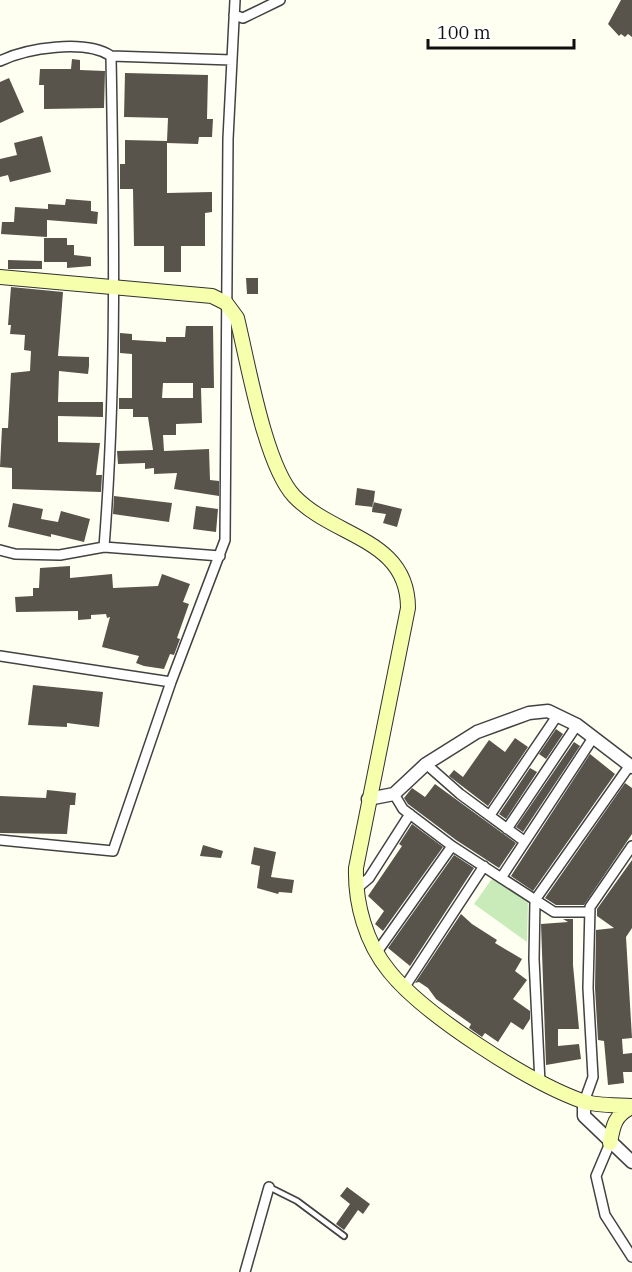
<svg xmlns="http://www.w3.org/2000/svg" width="632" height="1272" font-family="'IBM Plex Serif',serif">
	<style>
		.green { fill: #c8ebb9 }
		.building { fill: #58534b; fill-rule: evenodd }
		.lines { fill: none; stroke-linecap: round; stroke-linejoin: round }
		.service-casing { stroke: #424242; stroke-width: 8 }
		.minor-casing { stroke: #424242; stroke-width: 12 }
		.tertiary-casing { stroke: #424242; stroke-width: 15 }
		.secondary-casing { stroke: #313131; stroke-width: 16 }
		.service { stroke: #fff; stroke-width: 4.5 }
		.minor { stroke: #fff; stroke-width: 9 }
		.tertiary { stroke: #fff; stroke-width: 12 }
		.secondary { stroke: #f6ffac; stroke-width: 14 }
	</style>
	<rect width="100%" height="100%" fill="#fffff1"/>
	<!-- green -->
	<path class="green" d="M494,876L528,900L527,942L474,904Z"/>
	<!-- building -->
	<path class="building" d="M621,0H632V37L628,34L625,37L621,34L619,36L608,24Z
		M72,59L80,60V70L105,71L104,108L44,109V85H39L40,69H71Z
		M125,73L208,75L207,119H213L212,137H199L198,144L167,143V193L212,192V212L205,213V246H181V272H164V246H134L133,189H120V164H125V140L167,141L168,118L124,117Z
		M9,78L24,112L0,123V82Z
		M42,136L51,172L10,182L8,175L0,177V159L17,155L14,143Z
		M66,199L91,201V211L98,212L97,224L47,220V237L1,234L2,222H14L15,207L48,209V204L65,205Z
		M44,238H67V245H74V255L91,257V266L67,268V262H44Z
		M8,260L42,261V269H8Z
		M246,278H258V294H247Z
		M11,287L63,292L58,356L89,357V366L88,374L59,371L58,402H103V417L58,416V442L100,443L96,475H102L101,492L12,489V468L0,467L2,428H8L11,373L30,371L31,351L24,350L25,335L10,334L11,325H8Z
		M186,326H213L214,388H201L202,423L176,424V435H163L164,451L209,449L210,480L219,481V496L174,489L177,473L154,474V468L145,469V463L118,464L117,451L153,450L148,417H133V409H119V398H132V354L120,353V333L132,334V340L166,342V337H185ZM163,383H193V398H162Z
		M357,488L375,491L373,507L355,505Z
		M114,496L172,503L169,522L113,514Z
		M373,502L402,509L397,527L383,523L386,514L372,512Z
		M13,503L43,509L41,519L58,522L61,511L90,519L84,542L51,534V537L8,527Z
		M196,506L218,509L216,532L193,529Z
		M70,566V578L112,574L113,588L158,586L162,574L190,584L183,602L189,604L177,638L180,639L174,655L170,654L164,669L144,666L136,663L139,656L102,647L110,617L107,618L106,614L91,615V619L78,620V611L16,612L15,597L33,596V588H39L40,568Z
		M33,685L103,692L99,727L67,723V727L28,725Z
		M556,729L563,734L546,759L539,754Z
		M515,738L528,747L488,806L449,776L454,770L463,777L489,740L505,752Z
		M574,742L580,746L523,832L516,827Z
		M590,754L615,774L533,891L511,876Z
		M541,766L506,819L499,814L530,768L537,772Z
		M625,783L632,788V834L584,905H556L545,898Z
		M435,784L516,843L499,868L456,840L408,804L404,798L412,788L425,797Z
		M47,790L76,793L75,805H70L67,834L0,833V796L46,798Z
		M412,824L443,847L383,931L375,924L384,911L368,896L402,846L399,844Z
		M203,845L223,851L221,858L200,856Z
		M254,847L276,852L271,877L294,880L292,893L279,892L278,894L257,888L260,866L251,864Z
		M454,855L474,868L410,966L388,948Z
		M632,860V928L626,937L632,1038L622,1039L623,1054L632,1053V1072H623L624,1083L608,1085L604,1041L598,1040L595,988L596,930L614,928L597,916V909Z
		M461,914L472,924L497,940L495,943L522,959L515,971L527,980L513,999L530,1011V1019L523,1030L511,1022L498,1042L485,1033L482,1037L469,1028L471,1024L436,999L428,988L419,982L415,983Z
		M563,919H573V965L579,1029H558V1046L579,1044L581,1059L546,1065L541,924L568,922Z
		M347,1187L370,1204L363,1214L358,1210L344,1230L336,1224L350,1204L340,1196Z"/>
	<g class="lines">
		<defs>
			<path id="service" d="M269,1187L297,1201L344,1236"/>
			<path id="minor" d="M234,15L243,18L280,0
				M111,56L232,60
				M0,61C27,48 85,39 111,56C114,220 117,383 104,547
				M0,550L15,554L60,555L104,547L220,556
				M0,656L171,682
				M426,764L460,794L524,841
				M394,794L403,809L452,846L554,912H589
				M490,815L557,716
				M507,829L577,725
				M0,840L113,851L171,682L225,540L228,139L235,0
				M501,878L593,738
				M355,890L369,878L410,814
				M377,952L452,846
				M404,988L484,866
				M540,1083L534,959L535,900L630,765
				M584,1102L593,1077L588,988L590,907L632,846
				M610,1143L596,1176L605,1215L632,1257
				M245,1272L269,1187"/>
			<path id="tertiary" d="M368,799L394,794L426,764L477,732L529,713L548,711L577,725L632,767
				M584,1102V1116L632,1162"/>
			<path id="secondary" d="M0,277L212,296L226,303L237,318C248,363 265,465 294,496C334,538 408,538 408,608L356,868C355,904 366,943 389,971C424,1015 529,1082 582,1101C597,1106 616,1105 632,1106
				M610,1143C613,1125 615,1115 632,1107"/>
		</defs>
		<!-- service casing -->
		<use href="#service" class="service-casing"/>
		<!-- minor casing -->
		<use href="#minor" class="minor-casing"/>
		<!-- tertiary casing -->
		<use href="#tertiary" class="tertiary-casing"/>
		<!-- secondary casing -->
		<use href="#secondary" class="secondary-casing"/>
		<!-- service -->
		<use href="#service" class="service"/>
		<!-- minor -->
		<use href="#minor" class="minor"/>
		<!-- tertiary -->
		<use href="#tertiary" class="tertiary"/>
		<!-- secondary -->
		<use href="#secondary" class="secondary"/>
	</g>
	<!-- scale -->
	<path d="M428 39v9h146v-9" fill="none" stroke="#0f0f0f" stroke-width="3"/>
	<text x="437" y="39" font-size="18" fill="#0f0f0f" stroke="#ffffff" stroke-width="4.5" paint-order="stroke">100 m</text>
</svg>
